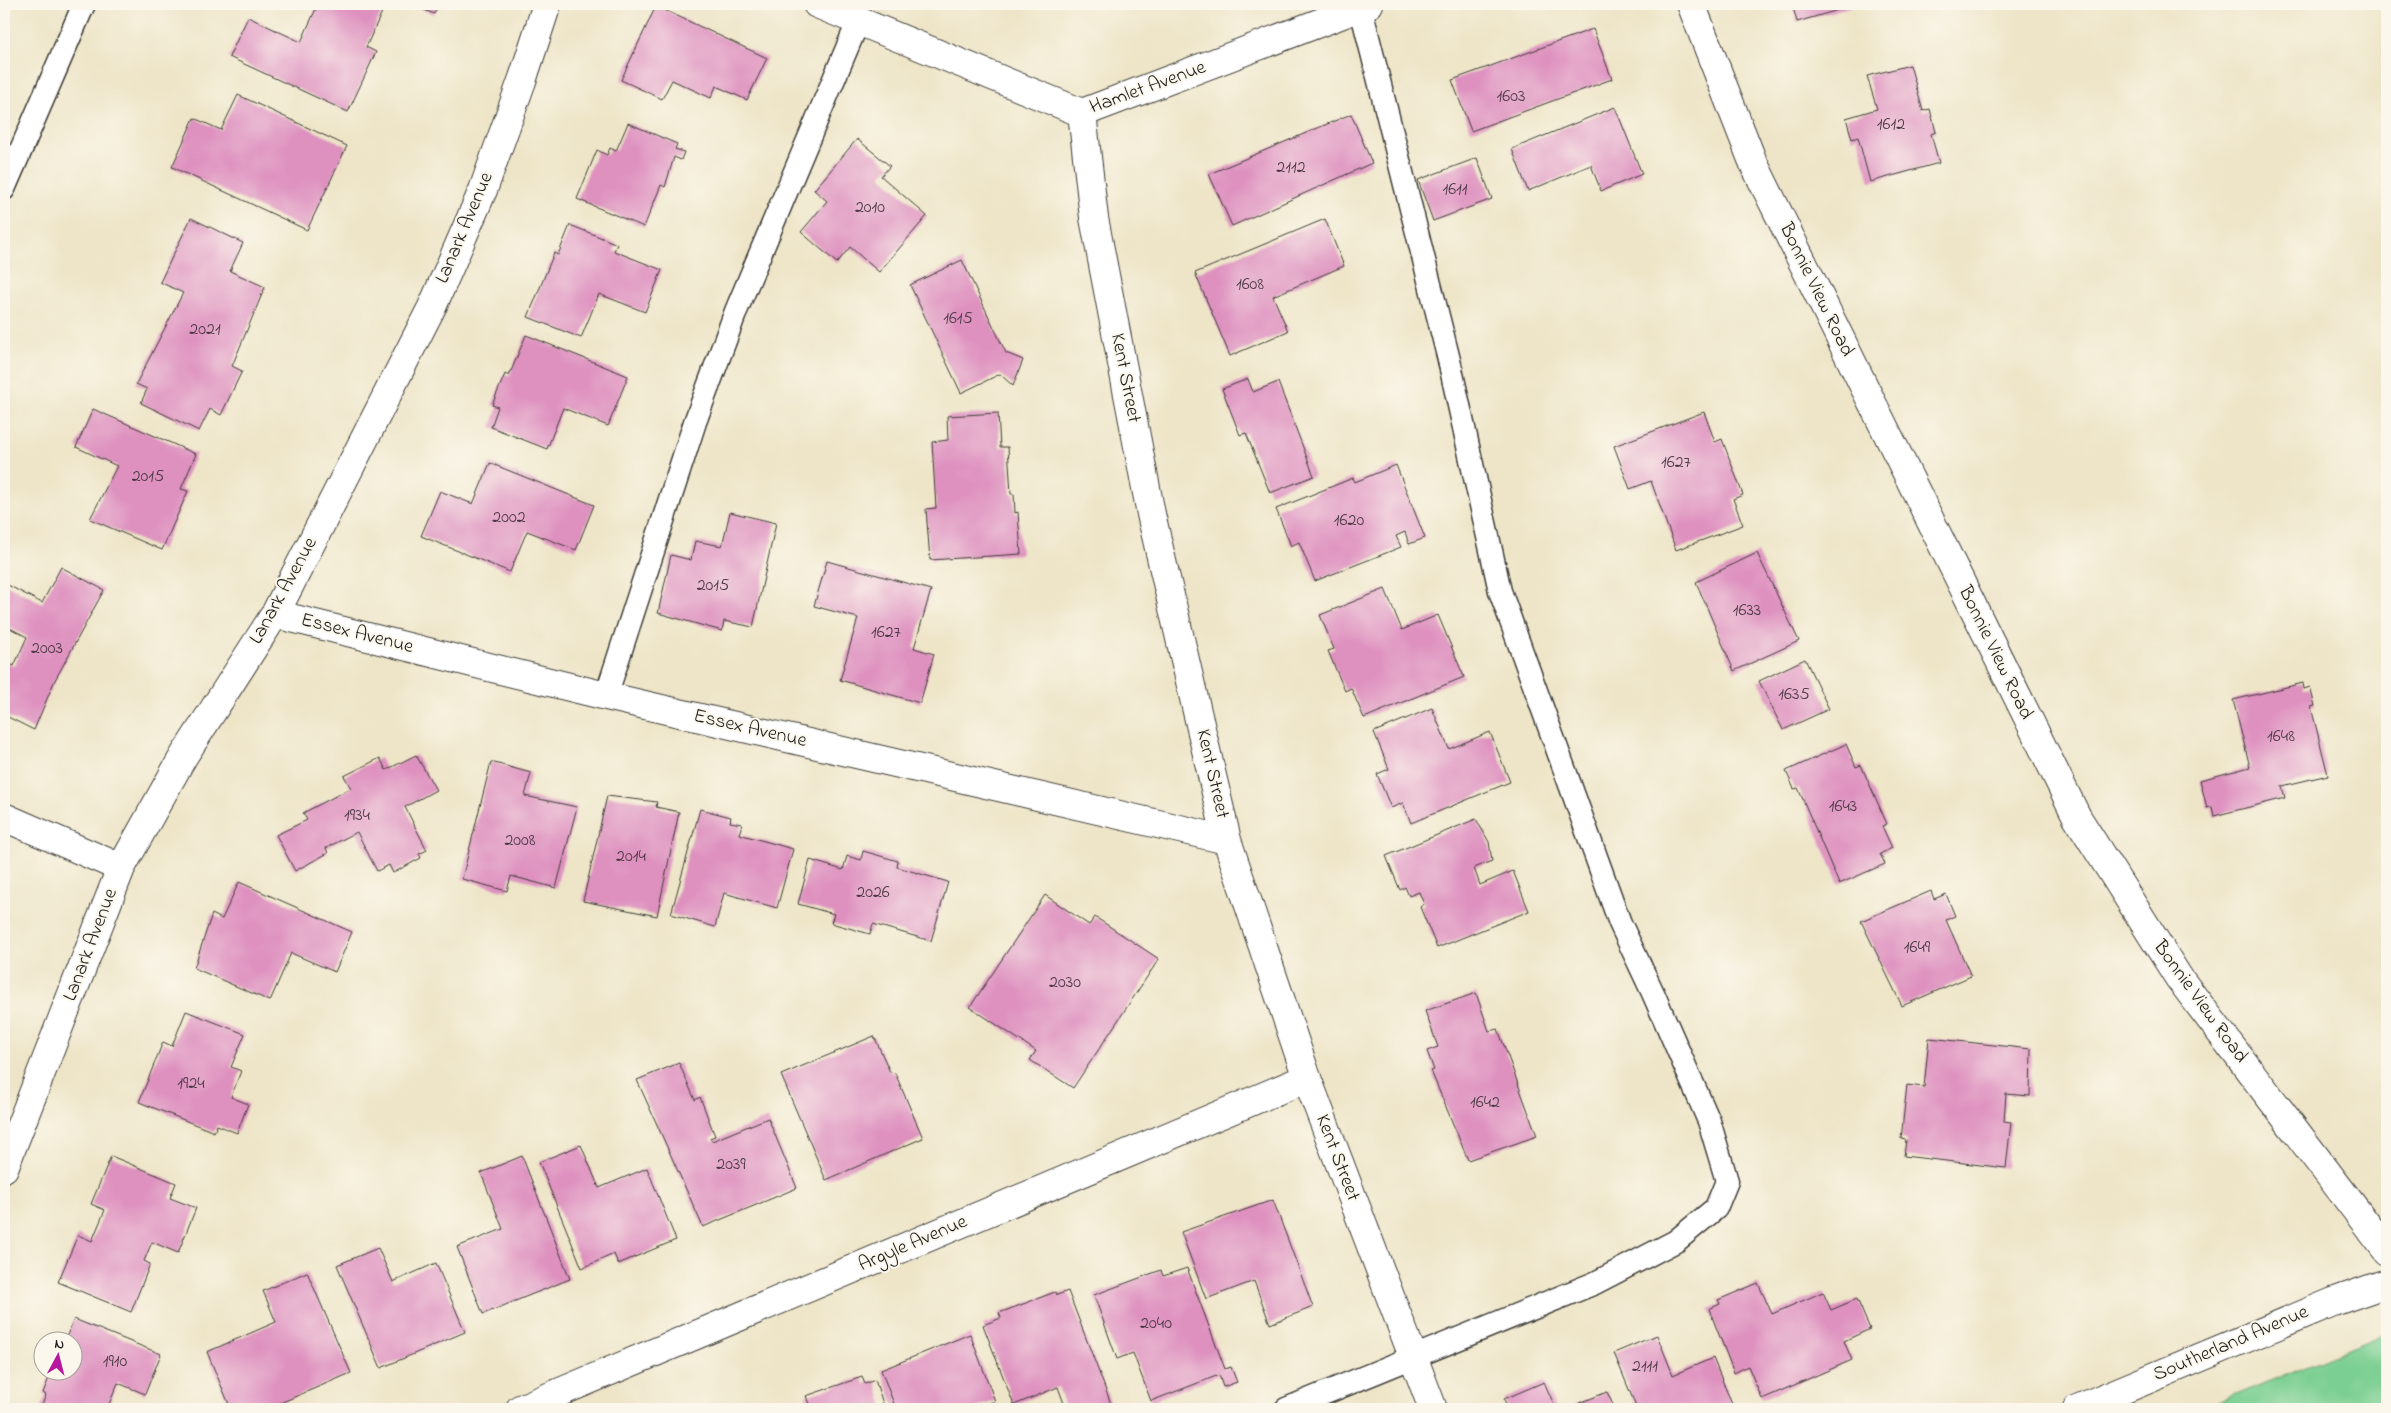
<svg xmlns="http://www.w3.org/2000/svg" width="2391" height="1413" font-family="'Indie Flower',sans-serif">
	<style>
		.green { fill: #7bcf92; stroke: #4c7657 }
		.building { fill: #de91bf }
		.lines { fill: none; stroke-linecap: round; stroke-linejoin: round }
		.service-casing { stroke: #3c3a36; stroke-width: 25 }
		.minor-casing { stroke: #3c3a36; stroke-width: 30 }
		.tertiary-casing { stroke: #3c3a36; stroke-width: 30 }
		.service { stroke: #fff; stroke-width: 22 }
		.minor { stroke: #fff; stroke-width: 28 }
		.tertiary { stroke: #fff; stroke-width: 28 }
		.labels { text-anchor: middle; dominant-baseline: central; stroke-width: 4; stroke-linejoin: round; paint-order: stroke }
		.number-label { font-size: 18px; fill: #4c3945 }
		.street-label { font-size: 20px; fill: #1c1c1c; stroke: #fbf7ec }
	</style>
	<rect width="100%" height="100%" fill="#fbf7ec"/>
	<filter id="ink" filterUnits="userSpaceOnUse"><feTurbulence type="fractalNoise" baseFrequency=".02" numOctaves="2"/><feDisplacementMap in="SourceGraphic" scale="10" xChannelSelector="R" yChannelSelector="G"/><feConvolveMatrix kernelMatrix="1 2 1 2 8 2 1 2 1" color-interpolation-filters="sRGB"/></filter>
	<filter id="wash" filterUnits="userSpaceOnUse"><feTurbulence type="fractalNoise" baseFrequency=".0096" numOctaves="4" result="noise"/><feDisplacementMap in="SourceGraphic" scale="20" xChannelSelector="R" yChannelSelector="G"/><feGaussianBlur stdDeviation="1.12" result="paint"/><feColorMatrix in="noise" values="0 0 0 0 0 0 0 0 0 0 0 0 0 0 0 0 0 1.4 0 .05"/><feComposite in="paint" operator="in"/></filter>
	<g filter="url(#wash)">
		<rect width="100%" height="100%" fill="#eee5c8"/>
		<!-- green -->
		<path class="green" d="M2387,1333V1409H2201Z"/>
		<g id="blocks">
			<!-- building -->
			<path class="building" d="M318,4H365L382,12L366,47L376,52L348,112L229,57L248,17L301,42Z
				M410,4H439L434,14Z
				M1792,4H1852V6L1797,22Z
				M656,6L767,58L747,100L716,86L711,98L672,80L662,99L621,80Z
				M1593,29L1612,79L1471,131L1452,80Z
				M1910,65L1923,111L1930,109L1936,132L1931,134L1939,163L1870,182L1858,137L1852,139L1846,118L1877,109L1867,76Z
				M238,95L347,146L307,230L172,167L194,118L221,130Z
				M1615,107L1642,174L1601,191L1591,165L1528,191L1512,149Z
				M1351,114L1372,163L1232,226L1209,174Z
				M628,123L677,144L675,149L684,152L681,160L674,157L665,187L661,185L644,227L577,199L597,150L607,155L610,148L616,151Z
				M857,139L890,166L881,176L927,216L879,272L850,247L837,263L801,232L827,201L814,190Z
				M1477,158L1492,199L1433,221L1418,180Z
				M191,218L243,243L230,271L265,287L232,366L242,371L221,415L210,409L199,431L141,403L147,389L136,384L183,293L160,282Z
				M1325,219L1344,266L1273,296L1288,331L1230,356L1195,273Z
				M570,225L617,244L614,251L662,270L645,312L599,294L581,338L528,317L554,253L558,255Z
				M962,260L1006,353L1023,360L1013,386L1000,374L961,393L910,285Z
				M526,335L628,376L608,426L563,408L547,449L491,427L498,407L492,405L505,374L509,376Z
				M1248,379L1253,392L1278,382L1314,476L1270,493L1246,433L1240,435L1222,389Z
				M93,409L196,454L181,489L188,491L162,550L90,519L117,466L76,447Z
				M1704,412L1715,442L1722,439L1743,495L1733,499L1743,525L1676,550L1651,481L1630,489L1614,446Z
				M998,413L1000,447H1008L1011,494H1014L1015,513L1018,512L1021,554L930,560L926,509L936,508L932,442L948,440L947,416Z
				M490,463L594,505L576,550L527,531L510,572L421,536L440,491L473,504Z
				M1396,465L1425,538L1409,544L1405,532L1396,536L1401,547L1315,581L1299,542L1291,546L1276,509L1353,478L1355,482Z
				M730,512L776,523L753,627L724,621L722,631L658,613L671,555L691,560L695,541L722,546Z
				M1757,553L1799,641L1734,671L1696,582Z
				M827,561L931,590L914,648L934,654L920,703L840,680L858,618L814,606Z
				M61,567L104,590L54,682L34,730L4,715V661L14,666L27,637L4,625V583L42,603Z
				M1385,589L1402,630L1438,615L1464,677L1364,718L1351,688L1345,691L1328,651L1334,649L1320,615Z
				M1805,659L1829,709L1783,730L1759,681Z
				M2303,683L2304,689L2310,687L2315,706L2311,707L2328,775L2282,786L2285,798L2214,816L2212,807L2207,808L2200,780L2250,767L2233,700Z
				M1432,708L1449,749L1490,732L1510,782L1411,823L1403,803L1391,808L1377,774L1389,769L1374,732Z
				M1846,744L1856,767L1861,765L1887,824L1882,826L1892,848L1880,854L1885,864L1839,884L1798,788L1794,789L1786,771Z
				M416,755L436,790L405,807L427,850L419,854L421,858L393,873L389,865L377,871L357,832L326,848L328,853L295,871L276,835L307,820L303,813L351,788L344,776L380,758L386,770Z
				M491,762L531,773L525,796L577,807L556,888L511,876L507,891L462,879Z
				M607,796L657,802L656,807L679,812L657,916L583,901Z
				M700,809L731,817L730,822L742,824L739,834L793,849L777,908L724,893L715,927L671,914Z
				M1476,819L1489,842L1492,861L1474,868L1480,885L1513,871L1529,911L1437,948L1420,907L1424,904L1419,892L1409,896L1405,887L1400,890L1386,856Z
				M863,851L898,861L897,867L948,882L931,941L873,924L870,934L831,923L834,914L798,904L810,860L843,870L847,856L861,860Z
				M239,882L352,932L335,972L291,953L270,1001L194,968L212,914L222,919Z
				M1931,891L1934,899L1946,894L1955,916L1946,920L1971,976L1902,1006L1861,921Z
				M1045,895L1089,925L1095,917L1159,959L1073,1088L1030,1060L1036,1051L970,1007Z
				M1476,993L1489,1031L1498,1029L1537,1136L1468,1160L1431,1071L1434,1070L1427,1051L1438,1047L1425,1011Z
				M186,1011L245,1034L231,1067L241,1071L231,1097L248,1104L237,1133L217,1125L214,1132L139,1102L163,1042L172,1046Z
				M874,1036L890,1072L895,1073L923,1138L826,1180L781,1075Z
				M1929,1038L2031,1049L2030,1096L2006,1094L2004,1121L2011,1122L2006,1168L1904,1156L1906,1140L1901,1139L1907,1085L1924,1087Z
				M679,1063L695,1100L700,1097L715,1136L710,1138L712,1141L768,1118L797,1188L703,1227L637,1080Z
				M581,1145L599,1188L647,1168L676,1240L618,1264L614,1254L582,1268L539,1162Z
				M111,1156L176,1183L170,1198L196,1208L178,1253L152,1242L144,1261L150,1264L131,1312L58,1282L78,1235L92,1241L105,1210L91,1204Z
				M522,1156L570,1279L483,1314L457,1247L503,1229L481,1173Z
				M1273,1200L1313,1307L1270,1324L1254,1281L1206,1299L1181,1232Z
				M378,1248L393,1282L436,1263L465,1332L381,1368L337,1265Z
				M1187,1268L1225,1369L1231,1367L1237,1382L1223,1387L1219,1375L1151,1401L1133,1353L1117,1359L1094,1295L1161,1270L1163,1276Z
				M307,1272L351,1373L266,1409H231L207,1352L276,1322L263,1291Z
				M1758,1283L1772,1314L1823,1292L1831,1310L1857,1299L1870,1329L1844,1341L1852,1360L1762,1399L1748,1366L1734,1373L1709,1309L1720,1304L1718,1300Z
				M1068,1291L1113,1409H1066L1058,1387L1014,1405L983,1325L1001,1318L999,1313L1055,1292L1057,1295Z
				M74,1319L161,1354L145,1394L118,1383L107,1409H40L46,1395L43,1393L52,1370H72V1340H65Z
				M970,1334L995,1401L974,1409H896L881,1370Z
				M1657,1335L1673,1375L1713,1358L1734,1409H1637L1614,1353Z
				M862,1377L865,1384L875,1380L885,1409H796L809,1404L806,1396Z
				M1544,1382L1556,1409H1508L1504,1399Z
				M1607,1392L1615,1409H1565Z"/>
		</g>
	</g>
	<g filter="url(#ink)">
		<use href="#blocks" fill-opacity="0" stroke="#3c3a36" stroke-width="1"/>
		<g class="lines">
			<defs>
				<path id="service" d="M4,189L84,4
					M606,696L695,422L736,311L858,22
					M1286,1409L1595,1283L1676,1241L1716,1208L1727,1181L1709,1121L1653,993L1620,923L1500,591L1449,360L1361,9"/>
				<path id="minor" d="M817,4L1082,113L1369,4
					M1082,113L1094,218L1151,514L1227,840L1307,1078L1433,1409
					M275,614L606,696L1227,840
					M4,817L121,868
					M4,1168L121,868L183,757L275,614L433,305L483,190L523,78L547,4
					M520,1409L1307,1078
					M2077,1409L2333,1302L2387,1283"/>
				<path id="tertiary" d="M1691,4L1753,162L2077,817L2179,978L2387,1251"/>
			</defs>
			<!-- service casing -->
			<use href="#service" class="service-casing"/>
			<!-- minor casing -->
			<use href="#minor" class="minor-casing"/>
			<!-- tertiary casing -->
			<use href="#tertiary" class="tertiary-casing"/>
			<!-- service -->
			<use href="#service" class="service"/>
			<!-- minor -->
			<use href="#minor" class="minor"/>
			<!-- tertiary -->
			<use href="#tertiary" class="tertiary"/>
		</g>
	</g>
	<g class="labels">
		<!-- number labels -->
		<g class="number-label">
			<text x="1511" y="97">1603</text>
			<text x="1891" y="125">1612</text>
			<text x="1291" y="168">2112</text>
			<text x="1455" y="190">1611</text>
			<text x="870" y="208">2010</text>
			<text x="1250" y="285">1608</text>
			<text x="958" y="319">1615</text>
			<text x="205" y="330">2021</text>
			<text x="1676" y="463">1627</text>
			<text x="148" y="477">2015</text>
			<text x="509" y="518">2002</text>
			<text x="1349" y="521">1620</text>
			<text x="713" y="586">2015</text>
			<text x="1747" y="611">1633</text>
			<text x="886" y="633">1627</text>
			<text x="47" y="649">2003</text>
			<text x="1794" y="695">1635</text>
			<text x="2281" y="737">1648</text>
			<text x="1843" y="807">1643</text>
			<text x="357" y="816">1934</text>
			<text x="520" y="841">2008</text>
			<text x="631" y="857">2014</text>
			<text x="873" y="893">2026</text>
			<text x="1917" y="948">1649</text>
			<text x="1065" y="983">2030</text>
			<text x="191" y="1084">1924</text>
			<text x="1485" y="1103">1642</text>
			<text x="731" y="1165">2039</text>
			<text x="1156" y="1324">2040</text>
			<text x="115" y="1362">1910</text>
			<text x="1645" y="1367">2111</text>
		</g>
		<!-- street labels -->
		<g class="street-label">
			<text transform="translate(1148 88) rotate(-20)">Hamlet Avenue</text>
			<text transform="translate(465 228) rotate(-67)">Lanark Avenue</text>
			<text transform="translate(1816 290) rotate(64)">Bonnie View Road</text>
			<text transform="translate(1125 378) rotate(79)">Kent Street</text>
			<text transform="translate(284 591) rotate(-61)">Lanark Avenue</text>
			<text transform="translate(357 634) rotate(14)">Essex Avenue</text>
			<text transform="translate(1995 653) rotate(64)">Bonnie View Road</text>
			<text transform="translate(750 729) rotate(13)">Essex Avenue</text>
			<text transform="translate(1212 774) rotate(77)">Kent Street</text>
			<text transform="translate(91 945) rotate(-69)">Lanark Avenue</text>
			<text transform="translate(2200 1002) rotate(54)">Bonnie View Road</text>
			<text transform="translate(1337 1158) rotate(69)">Kent Street</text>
			<text transform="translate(913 1244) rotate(-23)">Argyle Avenue</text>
			<text transform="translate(2231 1344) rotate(-23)">Southerland Avenue</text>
		</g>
	</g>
	<!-- margin -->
	<rect width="2391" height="1413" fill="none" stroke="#fbf7ec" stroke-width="20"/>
	<!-- north arrow -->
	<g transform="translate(58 1356) rotate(7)"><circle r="24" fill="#fbf7ec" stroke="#a29f99"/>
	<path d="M0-4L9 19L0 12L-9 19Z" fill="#b5179e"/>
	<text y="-8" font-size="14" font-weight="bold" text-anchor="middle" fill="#1c1c1c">N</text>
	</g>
</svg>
